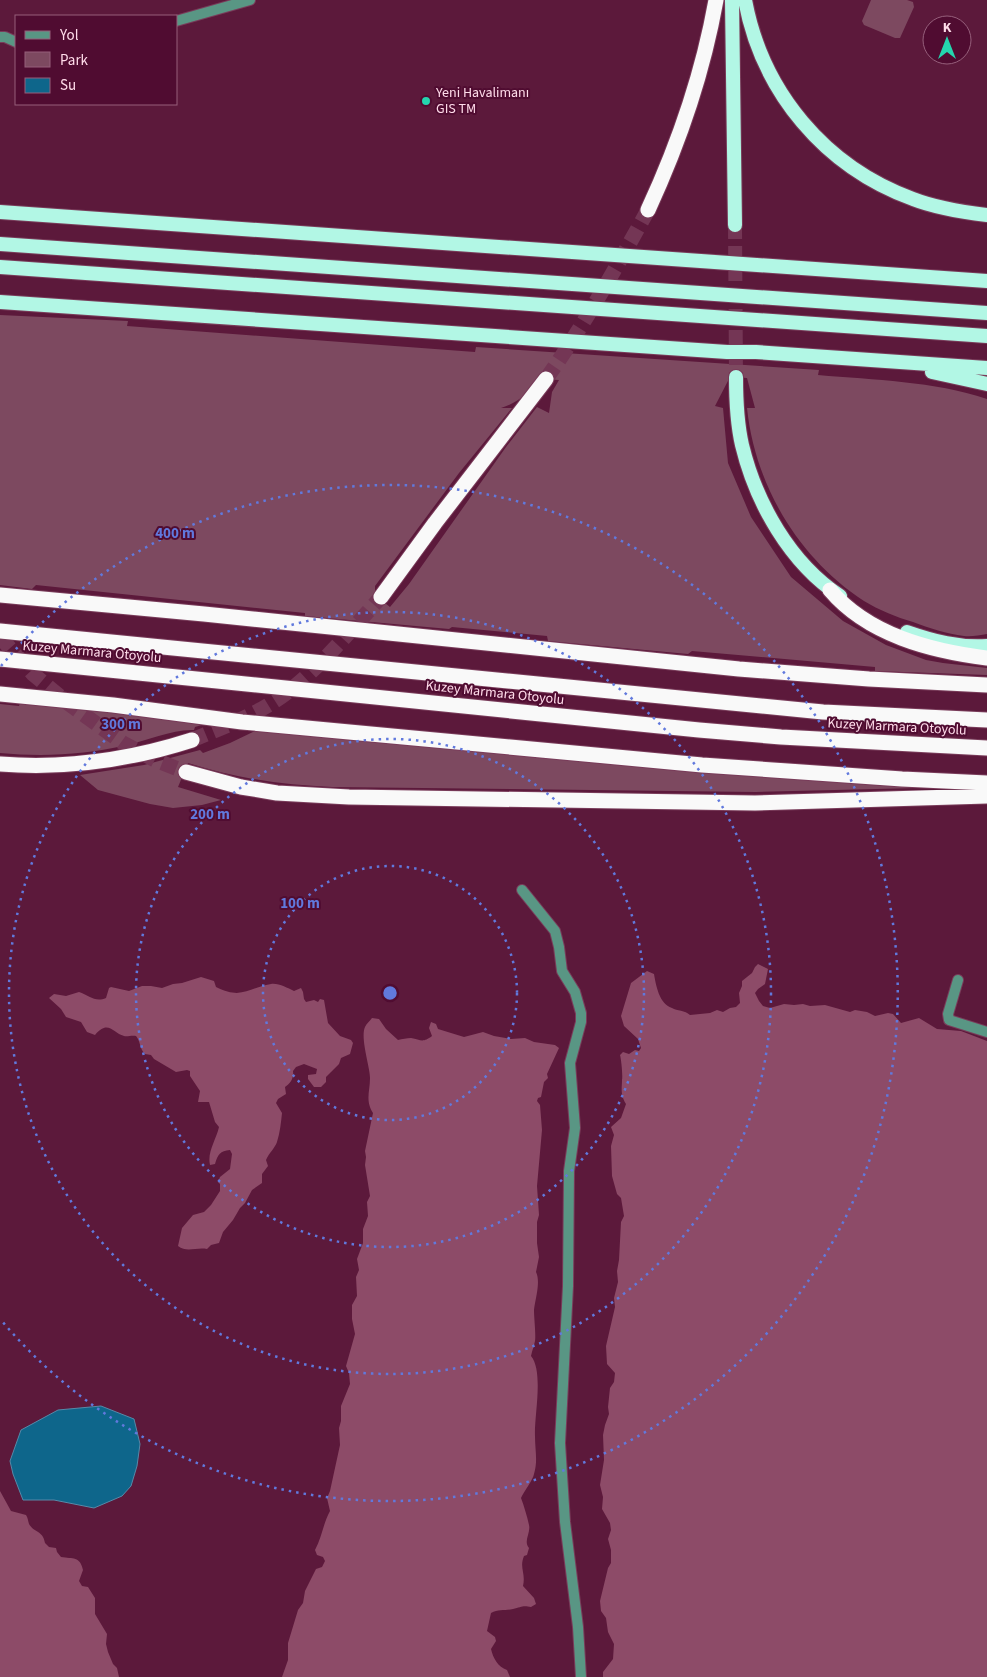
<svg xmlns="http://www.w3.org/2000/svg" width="987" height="1677" font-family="'Source Sans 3',sans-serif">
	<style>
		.green { fill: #7d4960; fill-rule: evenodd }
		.forest { fill: #8d4b68 }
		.water { fill: #0e668b; stroke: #5689a8 }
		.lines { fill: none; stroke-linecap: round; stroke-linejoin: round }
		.trunk-tunnel { stroke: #743655; stroke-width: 14; stroke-dasharray: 14 7; stroke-linecap: butt }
		.motorway-tunnel { stroke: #743655; stroke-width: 15; stroke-dasharray: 15 8; stroke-linecap: butt }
		.minor-casing { stroke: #793c5a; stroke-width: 12 }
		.trunk-casing { stroke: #793c5a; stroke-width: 16 }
		.motorway-casing { stroke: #793c5a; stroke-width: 17 }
		.minor { stroke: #599684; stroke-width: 10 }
		.trunk { stroke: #b2f7e5; stroke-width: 14 }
		.motorway { stroke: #f9f9f9; stroke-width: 15 }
		.ring { fill: none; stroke: #6179dd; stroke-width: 2.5; stroke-dasharray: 2.5 5 }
		.poi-dot { fill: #24d5ae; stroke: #500c31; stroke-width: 2 }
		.labels { text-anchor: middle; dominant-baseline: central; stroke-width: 4; stroke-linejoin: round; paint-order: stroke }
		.poi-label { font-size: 14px; fill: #ffdcea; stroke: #500c31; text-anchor: start }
		.street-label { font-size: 14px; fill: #ffdcea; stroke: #500c31 }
		.centre { fill: #6179dd; stroke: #500c31; stroke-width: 2.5 }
		.ring-label { font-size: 15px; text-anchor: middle; font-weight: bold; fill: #6179dd; stroke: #500c31; stroke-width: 4; stroke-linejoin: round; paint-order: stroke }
	</style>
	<rect width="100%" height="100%" fill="#5c193b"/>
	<!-- green -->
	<path class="green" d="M871,0H907L913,2L914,7L900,38H895L864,25L862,21Z
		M0,315L128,321L127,326L475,352L476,347L819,370L818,375C875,380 933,381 987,399V634C980,635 971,637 964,636C947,634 929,628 913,622C896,617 879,610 864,601C798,558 755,485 747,408H755L747,378L730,377L715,406L723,408L728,463L751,517L791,577L843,621L886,645L926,660L943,663L987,668V675L875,671V667L692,651L688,654L548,641L547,636L452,627L449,629L305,616V613L36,585L32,589L0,585ZM540,379L559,380L552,392L549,413L537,407L506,447L409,584L390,607L375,595V586L459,473L512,408H501C520,402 527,393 540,379Z
		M20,703L130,714L205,724L195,727L194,730C173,729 147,741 126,745C85,755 42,757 0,753V704L19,706Z
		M261,728L701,772L918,788L756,792L332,787C282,785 235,778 188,763L178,787L221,800L202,805L173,808L150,804L98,790L80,775L144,765L200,750L203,753L230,743Z"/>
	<!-- forest -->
	<path class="forest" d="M758,964L768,969L765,984L758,989L755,993L759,1001L763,1006L770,1008L784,1004L794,1005L803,1004L810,1006L825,1005L850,1012L855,1010L867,1012L875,1016L888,1013L893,1014L901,1023L919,1018L937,1029L961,1031L987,1041V1677H603V1672L613,1659L614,1644L608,1632L606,1618L601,1611L600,1601L608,1568L611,1563V1550L608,1539L611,1530L610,1523L602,1509L603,1497L600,1485L604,1460L603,1435L605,1425L609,1414L608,1407L610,1388L614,1382L615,1373L607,1364L606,1346L615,1307L614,1298L618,1282L617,1271L619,1260L621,1222L624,1216L621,1198L617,1194L612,1176L611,1146L614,1135L611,1127L621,1118L626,1104C620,1094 622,1089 622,1080C623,1076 621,1058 620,1055L623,1052L629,1054L635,1050L639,1051L641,1048L638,1039L624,1026L621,1016L631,983L647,971L654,974C656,985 659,1004 672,1008C677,1011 685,1010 690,1015L710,1013L717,1010L723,1012L730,1008L736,1007L740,1003L739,993L742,986V981L752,973L755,967Z
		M201,977L214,981L216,987C242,1000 248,988 271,984C279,983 287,988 294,991L301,988L303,992L304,999L306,1002L314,1000L318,1002L320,999L324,1000L328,1023L340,1036L351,1040L353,1043L350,1054L341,1058L339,1064L326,1077V1082L321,1087H314L308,1079V1075L316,1074L317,1069L304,1064L296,1067L293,1071C294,1079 290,1083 285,1087L286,1094L278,1099L276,1103L282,1113C281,1123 280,1132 277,1142C275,1148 269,1153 266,1160L268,1166L262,1174V1183L252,1190L245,1203L240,1208L233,1220L223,1232L219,1243L211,1245L207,1249C196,1247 187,1253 178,1246L182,1228L193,1215L204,1212L211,1205L220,1191V1184L218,1182L220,1177L230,1169L232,1154L230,1150C220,1151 218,1154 215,1164L210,1165C207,1152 216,1140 219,1127L215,1122L209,1102H198L200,1091L190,1076V1071L187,1070L176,1072L154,1059L151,1055L145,1054C139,1048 141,1042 136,1036C132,1035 127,1037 124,1036C113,1033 108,1019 95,1035L87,1032L81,1022L66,1017L61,1009L49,998L54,994L66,996L79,992C89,995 95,1003 106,998L109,988L111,987L129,991L142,986H151L162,988L173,984L182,983Z
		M372,1018L379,1019L386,1029L398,1040C402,1039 407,1038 411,1038C421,1040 423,1043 432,1036L429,1028L431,1022L436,1024L438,1029L464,1037L483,1032L494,1036L511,1039L525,1038L534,1042L555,1045L559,1048L547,1074L548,1078L544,1082L541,1097L538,1098L537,1101L540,1105L542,1130L537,1186L539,1215L537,1222V1243L539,1257L536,1272C541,1282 535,1300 534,1310C534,1318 536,1335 535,1341C534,1346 532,1351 531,1356C544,1372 534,1416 535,1436C535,1450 538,1461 534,1474C533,1480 524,1491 521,1498C524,1506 527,1516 529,1525C531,1533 523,1541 529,1548L527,1555L524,1556C519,1568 526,1573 523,1586L534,1598L536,1604L531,1607C523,1605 521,1607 513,1609C505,1611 499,1609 491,1613L487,1631L495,1637L496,1641L491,1649C493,1658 498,1667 507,1670L510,1677H282L288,1660V1643L298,1610L303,1603L305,1591L316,1569L322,1567L325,1561L323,1557L317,1555L315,1550C322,1537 323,1524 330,1511L327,1498L330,1491L340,1445L339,1428L341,1421V1406L350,1384L349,1373L346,1366L355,1334L352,1319V1305L357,1296L356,1277L359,1270L357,1259L363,1243V1229L368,1216L367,1202L370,1196L365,1165L366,1157L365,1151L373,1113C365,1100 370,1092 370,1078C370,1067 360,1038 365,1027C366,1024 370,1021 372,1018Z
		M0,1491L11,1511L26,1515C28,1518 28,1521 29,1524C34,1533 43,1530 45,1543L49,1547L56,1548L57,1552L61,1557C73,1559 80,1556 83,1570L79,1581L82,1586L88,1587L95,1598V1614L107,1634L106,1644L108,1652L113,1664L117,1668L119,1677H0Z"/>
	<!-- water -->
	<path class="water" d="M101,1406L134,1419L140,1444L137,1466L131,1486L122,1496L94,1508L54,1500H23L13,1474L10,1461L21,1430L58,1410Z"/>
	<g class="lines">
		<!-- trunk-tunnel -->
		<path class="trunk-tunnel" d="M735,225L736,377"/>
		<!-- motorway-tunnel -->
		<path class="motorway-tunnel" d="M546,379C584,325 616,268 648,210
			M0,637L33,674L69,704L123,743L155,760L186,772
			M192,740C218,729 246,719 270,704C309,681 350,631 381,597"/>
		<defs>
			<path id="minor" d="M176,21L250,0
				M0,37H5L16,42
				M522,890L555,931L559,947L562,971L575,992L581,1013V1022L570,1063L575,1128L569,1171L568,1286L560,1443L565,1522L578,1627L581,1677
				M958,980L948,1014L949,1020L987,1032"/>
			<path id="trunk" d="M732,0L735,225
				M745,0C762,92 825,167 913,199C936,208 962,212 987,215
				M0,212L987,281
				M0,244L987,313
				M0,267L987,336
				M0,302L727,352H756L987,368
				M932,372L987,384
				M736,377C736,400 737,423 742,445C756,503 790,563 840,596
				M907,632C933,641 959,648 987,646"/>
			<path id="motorway" d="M648,210C679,143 703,73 716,0
				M830,590C868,635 931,651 987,658
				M0,595L204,614L739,669L869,679L987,685
				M381,597L435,523L546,379
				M0,631L823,712L987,720
				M0,659L699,730L781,737L987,748
				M0,694L113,705L242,722L702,765L902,779L987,783
				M0,764C65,769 130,760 192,740
				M186,772L241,787L277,793L349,797L755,803L987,796"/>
		</defs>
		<!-- minor casing -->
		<use href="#minor" class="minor-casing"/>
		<!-- trunk casing -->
		<use href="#trunk" class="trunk-casing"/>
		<!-- motorway casing -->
		<use href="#motorway" class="motorway-casing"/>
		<!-- minor -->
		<use href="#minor" class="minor"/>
		<!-- trunk -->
		<use href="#trunk" class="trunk"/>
		<!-- motorway -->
		<use href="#motorway" class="motorway"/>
	</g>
	<!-- distance rings -->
	<g class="ring">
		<circle cx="390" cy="993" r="127"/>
		<circle cx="390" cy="993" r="254"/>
		<circle cx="390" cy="993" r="381"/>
		<path d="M1 666A508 508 0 1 1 1 1320"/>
	</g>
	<!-- markers -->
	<circle class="poi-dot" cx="426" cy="101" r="5"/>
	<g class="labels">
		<!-- poi labels -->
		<g class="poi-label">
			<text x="436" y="93">Yeni Havalimanı<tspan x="436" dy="16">GIS TM</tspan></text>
		</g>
		<!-- street labels -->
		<g class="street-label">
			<text transform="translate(92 652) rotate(5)">Kuzey Marmara Otoyolu</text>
			<text transform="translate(495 693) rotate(6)">Kuzey Marmara Otoyolu</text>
			<text transform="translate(897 727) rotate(3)">Kuzey Marmara Otoyolu</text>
		</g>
	</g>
	<circle cx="390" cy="993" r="8" class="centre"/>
	<g class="ring-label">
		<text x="175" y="538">400 m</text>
		<text x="121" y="729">300 m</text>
		<text x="210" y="819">200 m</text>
		<text x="300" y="908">100 m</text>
	</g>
	<!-- legend -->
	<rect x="15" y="15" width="162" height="90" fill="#500c31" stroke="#965f7b"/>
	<rect x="25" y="31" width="25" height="8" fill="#599684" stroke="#965f7b"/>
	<text x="60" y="40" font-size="15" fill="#ffdcea">Yol</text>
	<rect x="25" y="52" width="25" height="15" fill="#7d4960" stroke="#965f7b"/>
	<text x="60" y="65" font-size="15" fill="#ffdcea">Park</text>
	<rect x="25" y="78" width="25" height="15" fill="#0e668b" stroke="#965f7b"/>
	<text x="60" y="90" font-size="15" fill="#ffdcea">Su</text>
	<!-- north arrow -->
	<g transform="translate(947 40)"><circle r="24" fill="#500c31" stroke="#965f7b"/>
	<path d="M0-4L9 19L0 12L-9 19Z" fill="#24d5ae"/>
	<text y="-8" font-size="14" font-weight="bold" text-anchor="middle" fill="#ffdcea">K</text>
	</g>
</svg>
